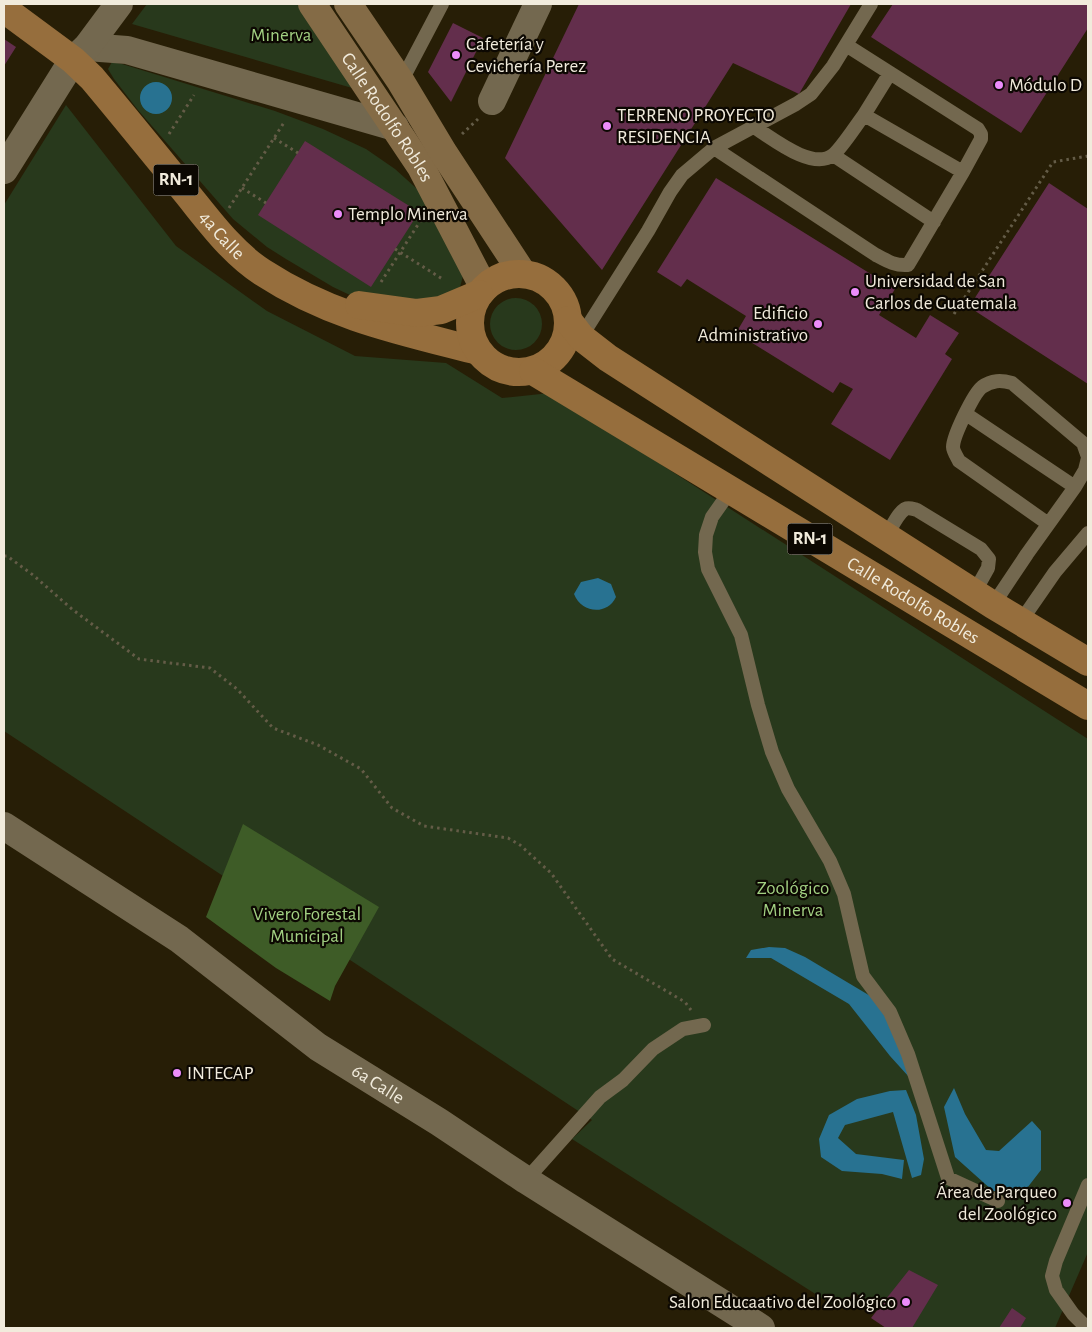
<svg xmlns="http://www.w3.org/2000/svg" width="1092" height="1332" font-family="'Alegreya Sans',sans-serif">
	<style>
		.green { fill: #28391c }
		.forest { fill: #3e5c27 }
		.water { fill: #287291 }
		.building { fill: #632e4c }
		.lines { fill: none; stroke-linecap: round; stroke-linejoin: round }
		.path { stroke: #645c47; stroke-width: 3; stroke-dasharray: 2.5 4; stroke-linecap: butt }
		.lane { stroke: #73684f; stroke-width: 14 }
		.street { stroke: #73684f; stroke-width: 28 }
		.secondary { stroke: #846b46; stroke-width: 28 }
		.primary { stroke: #966e3d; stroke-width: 28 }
		.poi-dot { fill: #ec8cfa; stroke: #0c0802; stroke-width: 2 }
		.labels { text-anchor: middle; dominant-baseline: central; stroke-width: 4.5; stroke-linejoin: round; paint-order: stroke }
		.shield { fill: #0c0802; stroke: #aca79b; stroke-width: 1 }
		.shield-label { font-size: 18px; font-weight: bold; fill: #f1ebdc }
		.park-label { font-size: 19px; fill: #a2d082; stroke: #0c0802 }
		.poi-label { font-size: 19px; fill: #f1ebdc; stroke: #0c0802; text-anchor: start }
		.street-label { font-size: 19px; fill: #f1ebdc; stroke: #0c0802 }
	</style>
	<rect width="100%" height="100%" fill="#271e06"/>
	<!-- green -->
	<path class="green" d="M147,4H299L359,90L132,24Z
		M112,62L122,64L275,111L323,129L366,149L395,169L426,197L463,276L460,287L438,301L352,296L333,287L286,259L267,247L233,219L138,110L114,79L108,69Z
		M66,105L176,246L267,311L355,356L446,363L502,398L550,393L1088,739V1252L1055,1328H909L854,1292L839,1309L572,1139L592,1120L4,731V205Z
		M490 324a26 26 0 1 1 52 0a26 26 0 1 1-52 0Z"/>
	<!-- forest -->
	<path class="forest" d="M243,824L379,907L335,986L330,1001L276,968L206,917Z"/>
	<!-- water -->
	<path class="water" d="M140 98a16 16 0 1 1 32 0a16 16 0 1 1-32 0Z
		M598,578L611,584L616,597C607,616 581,613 574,594L581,582Z
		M769,947L785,948L805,957L872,997L891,1019L909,1077L890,1056L849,1004L771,958H746L751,950Z
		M954,1088L965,1114L986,1150L999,1151L1032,1121L1041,1131V1170L1024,1192L993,1191L955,1157L944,1107Z
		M906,1090L916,1115L924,1159L921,1175L912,1178L893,1112L845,1125L838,1138L856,1154L904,1160L902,1179L882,1174L842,1171L821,1157L819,1139L829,1115L857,1099L890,1091Z"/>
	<!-- building -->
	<path class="building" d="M579,4H851L799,94L733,63L602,270L505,158Z
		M893,4H1088V28L1021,133L871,37Z
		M453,23L483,38L451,102L428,72Z
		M4,39L16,47L4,66Z
		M305,141L419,212L371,287L258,215Z
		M716,178L895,289L879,315L916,338L930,315L959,333L945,354L952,359L890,460L831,424L853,389L840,382L833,393L736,333L746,316L687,279L681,287L657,272Z
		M1049,183L1088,209V384L969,307Z
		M909,1270L938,1285L912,1328H886L871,1318Z
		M1012,1308L1026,1318L1020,1328H999Z"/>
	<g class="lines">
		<!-- path -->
		<path class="path" d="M169,134L194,95
			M462,134L478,119
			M274,138L298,153
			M242,188L266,203
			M229,208L285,121
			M395,249L444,280
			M381,282L421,220
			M954,314L1053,162L1088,156
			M4,556H7L33,575L73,610L139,659L210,668L237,689L273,728L318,745L361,769L392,808L424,826L508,838L520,845L551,873L612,959L685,1002L691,1010"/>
		<!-- lane -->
		<path class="lane" d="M846,45L978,129L981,134V139L963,172
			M401,82L442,4
			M864,115L890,73
			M714,148L876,255C887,261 895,266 908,265L963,172L864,115C857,124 841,149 833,155C812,171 772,138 754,127
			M833,155L934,222
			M581,337L648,231L670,192L682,175L714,148L796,104L811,94L833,66L871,4
			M966,414L1075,487L1027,554L993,605
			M1075,487L1085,470L1088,458
			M731,490L712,517L706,535L705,552L708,569L741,635L758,705L772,752L788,789L830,861L844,894L863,976L890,1012L908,1054L948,1178L998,1201
			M1047,523L959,461C957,457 953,451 953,447C953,436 974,393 982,387C992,380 1001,380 1012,383L1083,443L1088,457
			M886,537C891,529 897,514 905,509C909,507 913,509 917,510L981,549L989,559L988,568L974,593
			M1021,621L1055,572L1088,533
			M526,1180L600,1097L623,1080L653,1049L683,1029L704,1025
			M1087,1328L1073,1314L1056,1290L1052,1276L1056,1261L1088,1185"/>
		<!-- street -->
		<g class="street">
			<path d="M87,47L127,50L395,127"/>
			<path d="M492,101L538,4"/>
			<path d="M4,170L73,60L87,47L119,4"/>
			<path id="s1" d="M4,826L179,939L318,1047L439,1122L526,1180L761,1328"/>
		</g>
		<!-- secondary -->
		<g class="secondary">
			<path id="s2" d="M312,4L421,167L484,288"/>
			<path d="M348,4L401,82L443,152L523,274"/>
		</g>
		<!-- primary -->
		<g class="primary">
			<path id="s3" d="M4,9L73,60L92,78C123,115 153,152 184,190C207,218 230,251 262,272C331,317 400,331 478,351"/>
			<circle cx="519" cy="323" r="49"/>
			<path d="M359,305L417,313L441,310L479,294"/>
			<path d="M568,320L581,337L608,358L993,605L1088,662"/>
			<path id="s4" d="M533,371L1088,706"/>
		</g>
	</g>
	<!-- markers -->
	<g class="poi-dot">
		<circle cx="456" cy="55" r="5"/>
		<circle cx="999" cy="85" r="5"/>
		<circle cx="607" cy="126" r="5"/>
		<circle cx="338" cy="214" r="5"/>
		<circle cx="855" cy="292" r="5"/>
		<circle cx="818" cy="324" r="5"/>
		<circle cx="177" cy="1073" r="5"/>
		<circle cx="1067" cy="1203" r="5"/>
		<circle cx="906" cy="1302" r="5"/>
	</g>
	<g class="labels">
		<!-- shield labels -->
		<g class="shield">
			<rect x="153.5" y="164.5" width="45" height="31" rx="4"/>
			<rect x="787.5" y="523.5" width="45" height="31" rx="4"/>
		</g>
		<g class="shield-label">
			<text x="176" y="180">RN-1</text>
			<text x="810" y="539">RN-1</text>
		</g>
		<!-- park labels -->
		<g class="park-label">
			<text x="281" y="35">Minerva</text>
			<text x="793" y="888">Zoológico<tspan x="793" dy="22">Minerva</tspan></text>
			<text x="307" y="914">Vivero Forestal<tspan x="307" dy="22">Municipal</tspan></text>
		</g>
		<!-- poi labels -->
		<g class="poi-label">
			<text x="466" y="44">Cafetería y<tspan x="466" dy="22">Cevichería Perez</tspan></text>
			<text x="1009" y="85">Módulo D</text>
			<text x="617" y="115">TERRENO PROYECTO<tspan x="617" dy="22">RESIDENCIA</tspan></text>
			<text x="348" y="214">Templo Minerva</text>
			<text x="865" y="281">Universidad de San<tspan x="865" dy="22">Carlos de Guatemala</tspan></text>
			<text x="808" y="313" text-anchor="end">Edificio<tspan x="808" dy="22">Administrativo</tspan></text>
			<text x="187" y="1073">INTECAP</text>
			<text x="1057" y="1192" text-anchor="end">Área de Parqueo<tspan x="1057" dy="22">del Zoológico</tspan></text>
			<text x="896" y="1302" text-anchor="end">Salon Educaativo del Zoológico</text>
		</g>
		<!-- street labels -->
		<g class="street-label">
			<text stroke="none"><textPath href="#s2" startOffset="136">Calle Rodolfo Robles</textPath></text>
			<text stroke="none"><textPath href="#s3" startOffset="316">4a Calle</textPath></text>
			<text stroke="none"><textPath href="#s4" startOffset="444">Calle Rodolfo Robles</textPath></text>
			<text stroke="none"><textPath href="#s1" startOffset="455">6a Calle</textPath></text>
		</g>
	</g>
	<!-- border -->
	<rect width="1092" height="1332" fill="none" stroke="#f1ebdc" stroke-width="10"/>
</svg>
